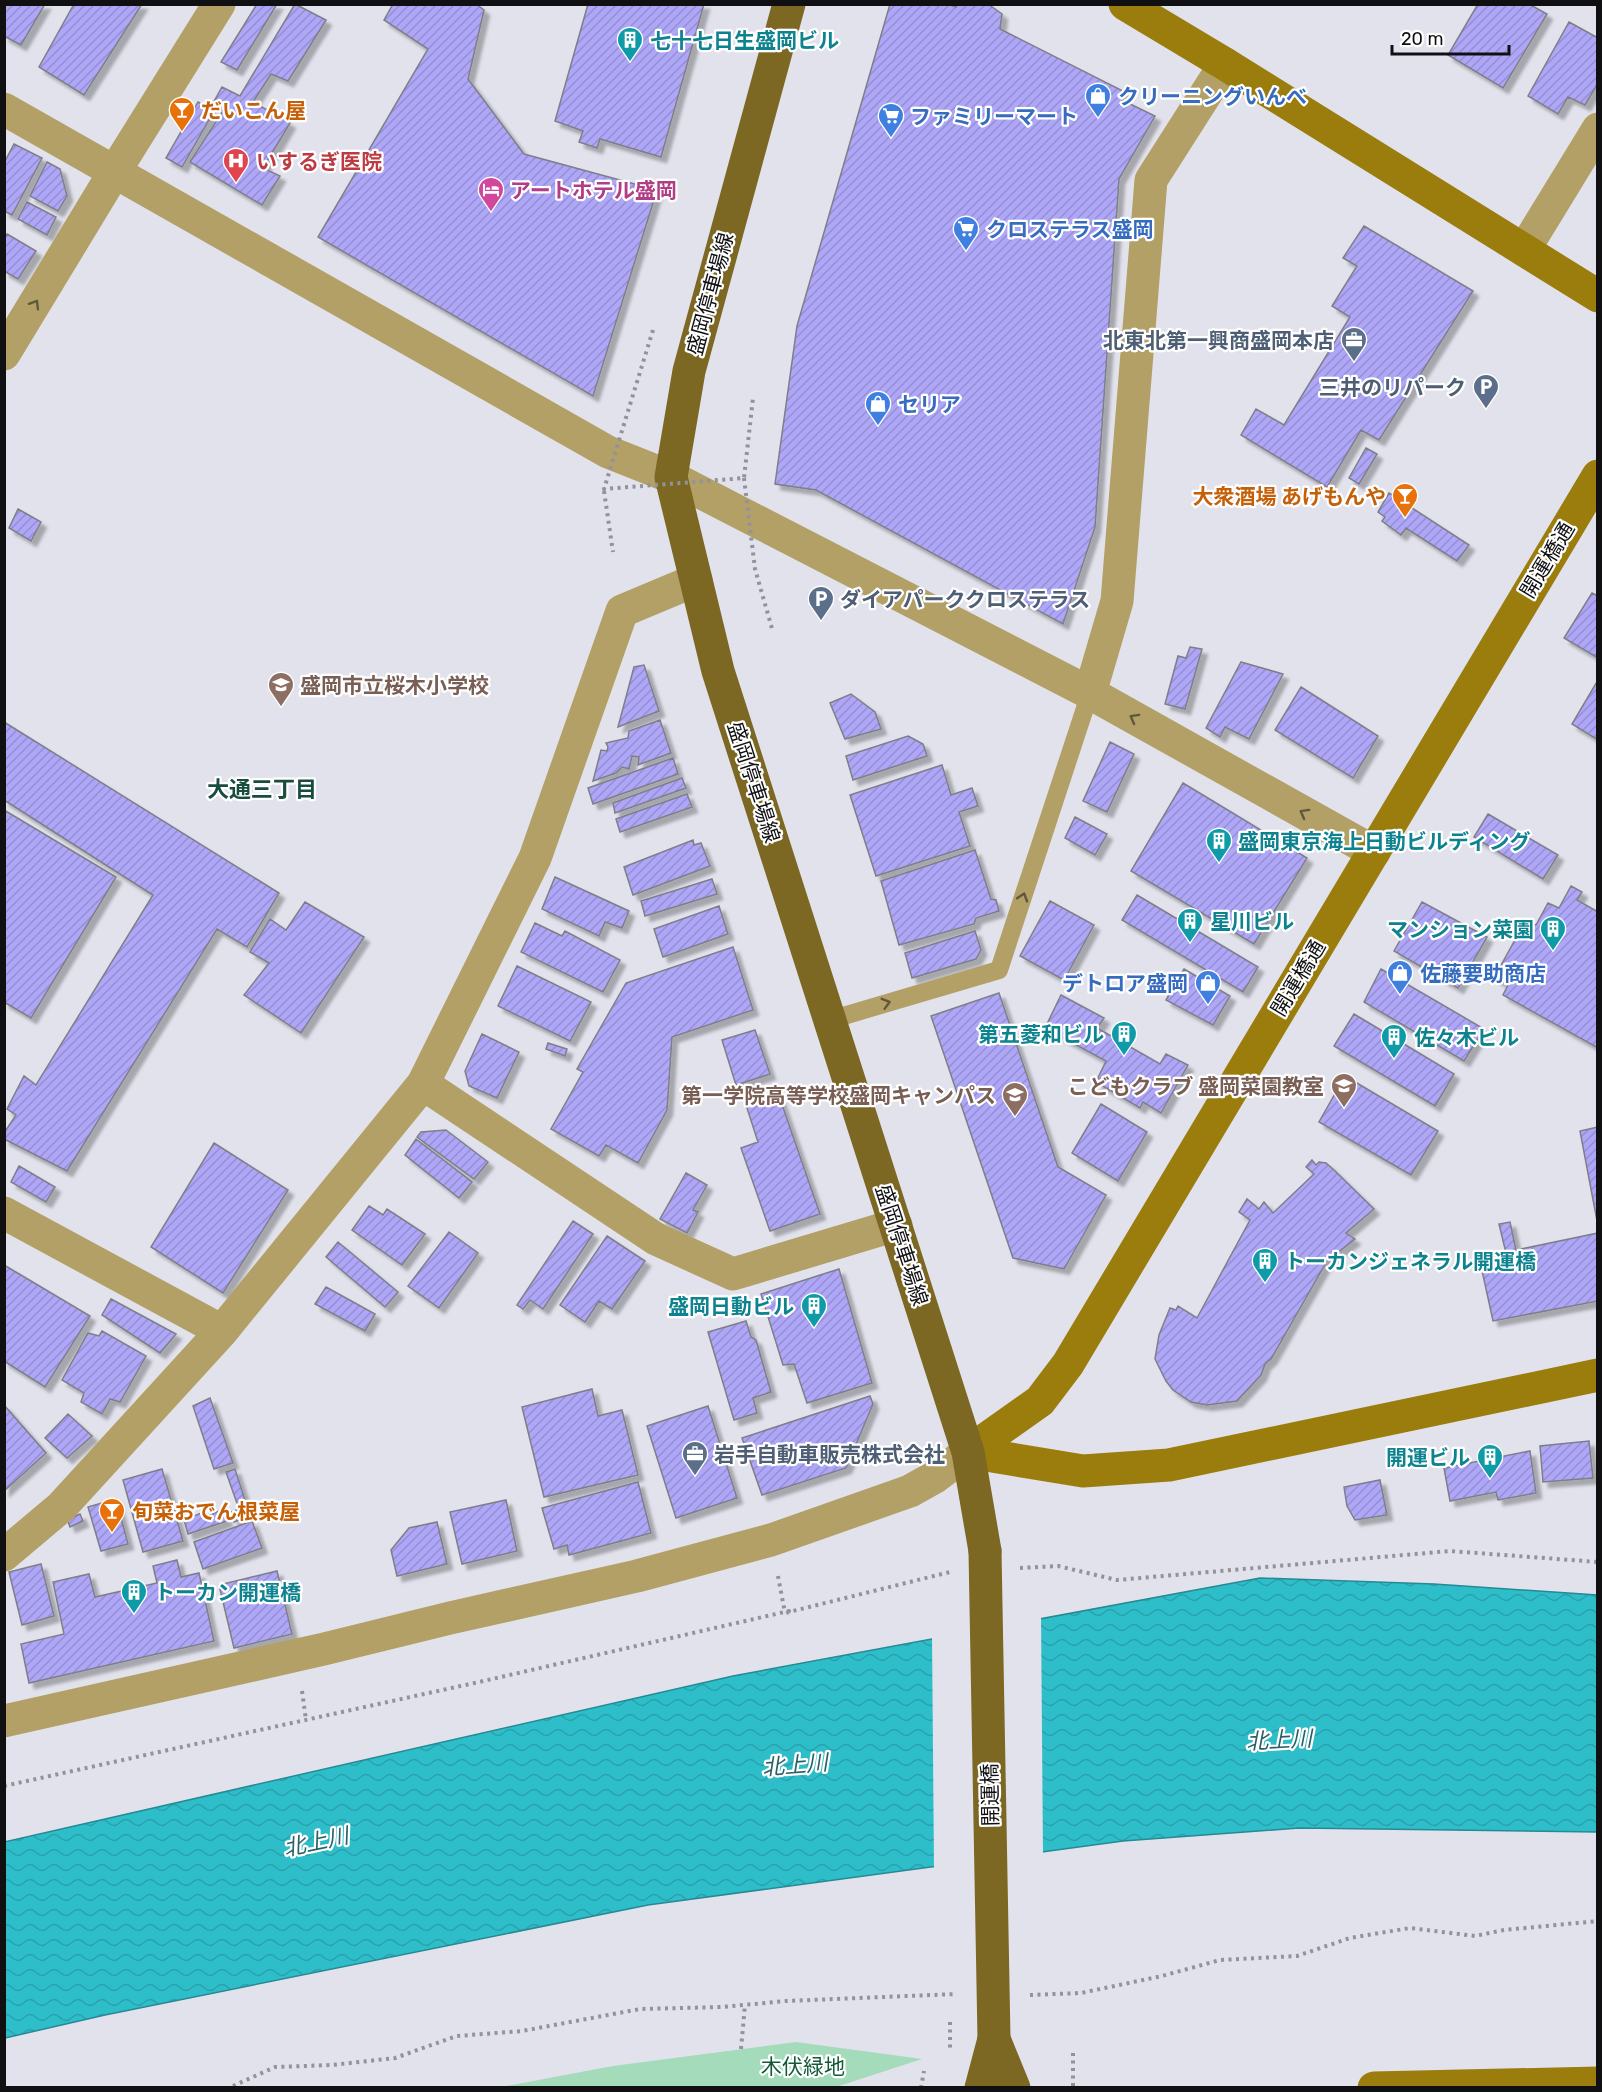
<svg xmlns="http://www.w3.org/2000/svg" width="1602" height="2092" font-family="Rubik,'Noto Sans JP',sans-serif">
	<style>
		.green { fill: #a4dbba }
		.water { fill: url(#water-waves); stroke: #258a93; stroke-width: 1.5 }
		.pier { fill: #e2e2ec }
		.building { fill: url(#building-hatch); stroke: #7f7e88; stroke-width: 1.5; filter: url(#shadow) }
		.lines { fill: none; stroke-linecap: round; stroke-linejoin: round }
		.path { stroke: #92929a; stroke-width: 4; stroke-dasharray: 3 4.5; stroke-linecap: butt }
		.lane { stroke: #b2a066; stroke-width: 18 }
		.street { stroke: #b2a066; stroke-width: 33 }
		.secondary { stroke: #9a7d0d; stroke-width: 33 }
		.primary { stroke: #7c6823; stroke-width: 33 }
		.path-bridge { stroke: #92929a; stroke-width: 4; stroke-dasharray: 3 4.5; stroke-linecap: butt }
		.primary-bridge { stroke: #7c6823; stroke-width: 33 }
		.oneway { stroke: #61583c }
		.labels { text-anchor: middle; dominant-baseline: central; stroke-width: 4.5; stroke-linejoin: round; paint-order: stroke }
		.culture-label { font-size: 21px; font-weight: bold; fill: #0d838f; stroke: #fff; text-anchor: start }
		.shop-label { font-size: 21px; font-weight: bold; fill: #366cbe; stroke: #fff; text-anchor: start }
		.food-label { font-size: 21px; font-weight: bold; fill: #c56008; stroke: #fff; text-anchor: start }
		.health-label { font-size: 21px; font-weight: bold; fill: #be3a42; stroke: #fff; text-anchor: start }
		.hotel-label { font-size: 21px; font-weight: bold; fill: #b23c85; stroke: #fff; text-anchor: start }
		.street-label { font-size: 21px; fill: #101013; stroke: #fff }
		.service-label { font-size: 21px; font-weight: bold; fill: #4e5e75; stroke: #fff; text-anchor: end }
		.education-label { font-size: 21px; font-weight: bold; fill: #785e54; stroke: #fff; text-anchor: end }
		.park-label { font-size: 21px; fill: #125938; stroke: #fff }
		.neighbourhood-label { font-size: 22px; font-weight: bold; fill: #174c3e; stroke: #fff }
		.water-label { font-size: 22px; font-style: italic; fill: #2a6166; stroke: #fff }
	</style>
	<defs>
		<pattern id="water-waves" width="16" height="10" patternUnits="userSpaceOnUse" patternTransform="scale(1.5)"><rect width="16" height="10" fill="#2ebeca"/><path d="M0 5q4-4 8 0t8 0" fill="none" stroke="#28a2ad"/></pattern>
		<pattern id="building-hatch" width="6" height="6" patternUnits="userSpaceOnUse" patternTransform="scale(1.5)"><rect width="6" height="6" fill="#aea6f7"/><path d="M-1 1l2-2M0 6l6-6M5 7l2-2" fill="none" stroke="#958ed3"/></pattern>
		<filter id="shadow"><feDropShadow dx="5.5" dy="5.5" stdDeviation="1.5" flood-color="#0004"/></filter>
	</defs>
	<rect width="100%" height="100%" fill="#e2e2ec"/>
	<!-- green -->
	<path class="green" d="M796,2042L922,2059L836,2087H501L613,2066Z"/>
	<!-- water -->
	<path class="water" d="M1260,1578L1434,1584L1597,1595V1832L1299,1828L1123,1841L648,1905L105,2015L5,2038L4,1842L733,1676Z"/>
	<!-- pier -->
	<path class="pier" d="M1041,1615L1043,1855L934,1869L932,1636Z"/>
	<!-- building -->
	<path class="building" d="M4,4H45L21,45L4,36Z
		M74,4H142L84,95L39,67Z
		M257,4H277L237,70L221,62Z
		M295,4L326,20L288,81L271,74L253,102L290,123L263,168L280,176L262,205L190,162L223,111L213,103L222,87L240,96Z
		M393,4H476L484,10L468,79L524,154L657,190L593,396L318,237L428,49L384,20Z
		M588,4H704L661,157L600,139L597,148L579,142L583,131L555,121Z
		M890,4H947L956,7V4H988L1002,14L1000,29L1125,92L1122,100L1155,116L1119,179L1095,527L1063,624L816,490L775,484L797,326Z
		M1478,4H1529L1547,14L1503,88L1448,55Z
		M1569,22L1598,38V83L1585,105L1568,97L1558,114L1528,96Z
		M198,102L214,111L182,167L166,158Z
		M14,144L42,158L12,215L4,211V163Z
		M47,162L60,169L67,196L58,211L30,196Z
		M27,202L56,217L47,235L18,219Z
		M1364,226L1473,291L1379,440L1361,430L1327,487L1241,435L1256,409L1284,425L1350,317L1332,306L1357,266L1343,258Z
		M7,234L36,251L18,279L4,271V238Z
		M1366,448L1377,454L1359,484L1349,478Z
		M1389,493L1469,545L1457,561L1406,528L1401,535L1382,521L1385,517L1378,512Z
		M18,509L41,522L31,541L9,528Z
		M1592,593L1598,596V658L1564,638Z
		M1190,647L1202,649L1185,709L1165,704L1178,656L1186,658Z
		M1241,662L1283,674L1249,739L1225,727L1220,737L1206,728Z
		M644,665L659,711L618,727L634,667Z
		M1598,680V740L1572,724Z
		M1301,687L1378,736L1353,778L1275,730Z
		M851,694L875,712L881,729L845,739L830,703Z
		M660,720L671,753L638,765L639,757L632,756L629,769L622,767L616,773L593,781L601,750L607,751L608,747L606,743L628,738L629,731Z
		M4,722L279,893L247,947L217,929L67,1171L4,1139V1133L16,1115L7,1109L24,1076L36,1085L153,895L4,800Z
		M908,736L923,744L927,756L853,780L846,756Z
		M1110,742L1134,754L1107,812L1083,801Z
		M673,758L678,774L593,804L588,788Z
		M942,765L951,795L972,788L978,806L959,812L970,846L876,876L850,795Z
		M682,778L686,788L615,813L613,803Z
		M1183,783L1307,858L1254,944L1131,871Z
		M687,794L692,807L620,832L616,819Z
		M4,810L116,877L31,1018L4,1002Z
		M1488,814L1558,855L1543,879L1474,837Z
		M1075,817L1107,834L1095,855L1065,838Z
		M693,840L694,845L701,843L710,866L633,895L624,867Z
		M975,850L991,899L996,900L999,911L976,918L974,924L899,945L881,881Z
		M555,877L629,911L622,928L605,922L599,936L542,909Z
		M712,879L717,894L645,916L641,901Z
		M1571,886L1582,892L1577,900L1598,912V1048L1503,995L1508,985L1494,978L1526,920L1536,925L1548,903L1559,908Z
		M1137,895L1258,967L1243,992L1122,920Z
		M1050,901L1094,925L1064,980L1020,956Z
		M305,902L364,937L301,1033L244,995L269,963L250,952L270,919L286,930Z
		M1422,902L1487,937L1458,988L1394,951Z
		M719,906L728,934L663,957L654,929Z
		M535,923L562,936L565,931L620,960L603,992L521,952Z
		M975,931L981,950L976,959L912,978L905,953Z
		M733,947L753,1010L672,1037L667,1110L638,1163L606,1145L599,1156L551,1129L583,1072L577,1069L626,983Z
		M517,966L591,1002L570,1041L498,1006Z
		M1184,969L1230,996L1213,1025L1166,1000Z
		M1381,969L1484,1029L1464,1061L1364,1002Z
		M999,993L1058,1167L1106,1195L1064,1269L1013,1258L931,1016Z
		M1061,995L1104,1018L1097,1028L1160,1064L1166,1054L1188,1065L1161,1113L1143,1102L1140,1108L1096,1082L1106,1061L1045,1028Z
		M1354,1014L1454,1074L1435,1106L1334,1046Z
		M755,1030L770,1074L736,1085L722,1040Z
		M482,1034L519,1052L497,1098L469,1086L465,1071Z
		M548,1043L567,1049L565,1056L546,1049Z
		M1345,1076L1438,1131L1411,1175L1319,1122Z
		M778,1093L820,1214L770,1231L741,1148L758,1142L746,1105Z
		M1101,1104L1147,1132L1118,1181L1072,1153Z
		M1598,1127V1226L1580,1131Z
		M446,1130L488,1162L474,1179L417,1137L421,1132Z
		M416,1139L472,1182L459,1198L405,1155Z
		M214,1143L288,1190L223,1293L151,1247Z
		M1312,1160L1316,1165L1319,1162L1326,1163L1334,1170L1374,1209L1346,1233L1355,1239L1327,1261L1271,1359L1265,1364L1261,1375L1237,1401L1207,1405L1191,1402L1173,1390L1166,1381L1155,1359L1159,1335L1170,1308L1176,1310L1178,1306L1197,1318L1250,1220L1239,1212L1247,1199L1259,1209L1264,1202L1273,1213L1314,1174L1306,1167Z
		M19,1166L55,1187L46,1202L11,1182Z
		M686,1173L707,1185L693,1210L698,1212L687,1233L660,1219Z
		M369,1206L383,1215L387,1209L425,1234L402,1265L352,1230Z
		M573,1221L593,1234L543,1309L530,1300L523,1309L517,1305Z
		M1510,1222L1516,1250L1598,1233V1301L1493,1321L1481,1266L1493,1263V1256L1506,1253L1499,1224Z
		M449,1232L478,1253L439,1308L408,1286Z
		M607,1236L645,1261L612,1309L599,1301L585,1322L560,1305Z
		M338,1242L398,1292L385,1307L326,1257Z
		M4,1265L90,1316L45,1387L4,1361Z
		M839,1269L872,1383L807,1403L794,1364L783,1365L761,1294Z
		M326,1287L375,1314L365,1331L315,1304Z
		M111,1299L176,1334L160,1353L102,1315Z
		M746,1321L751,1337L756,1340L771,1392L753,1398L757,1413L734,1420L708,1332Z
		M102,1331L146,1356L120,1402L110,1399L102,1414L81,1402L84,1393L62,1380L88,1333L99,1336Z
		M592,1389L598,1416L622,1410L638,1475L544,1497L522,1407Z
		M870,1396L873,1404L846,1468L762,1495L742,1438Z
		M210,1398L233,1463L214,1469L193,1406Z
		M4,1405L46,1453L4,1491Z
		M708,1406L737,1498L676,1518L647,1426Z
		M68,1414L92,1436L67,1458L45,1438Z
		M1589,1441L1593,1478L1543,1482L1540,1446Z
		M1530,1451L1536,1493L1498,1500L1496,1492L1450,1501L1444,1468Z
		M162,1469L183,1541L143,1552L123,1480Z
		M235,1469L250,1516L234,1522L231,1512L239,1509L226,1472Z
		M1380,1480L1387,1515L1355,1520L1347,1506L1344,1487Z
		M638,1482L651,1533L569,1555L567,1545L554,1549L542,1508Z
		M116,1499L128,1544L101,1551L88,1507Z
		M506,1500L517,1551L462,1564L450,1512Z
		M223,1509L227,1521L188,1534L184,1520L201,1513L206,1517Z
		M80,1514L83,1521L70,1527L67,1519Z
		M252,1521L262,1548L203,1569L194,1542Z
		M437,1522L447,1564L397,1576L391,1550L409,1528Z
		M177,1560L181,1577L199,1573L214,1641L29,1683L21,1644L64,1634L53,1582L89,1574L95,1597L157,1583L153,1566Z
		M41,1564L54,1616L22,1625L9,1572Z
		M277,1571L292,1634L234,1648L219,1585Z"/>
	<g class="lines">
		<!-- path -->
		<path class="path" d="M604,491L613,552
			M1020,1568L1058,1566L1117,1580L1450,1551L1598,1562
			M778,1576L785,1613
			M302,1691L306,1720
			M4,1786L479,1682L789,1611L785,1613L950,1572
			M1030,1995L1081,1993L1162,1976L1220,1960L1297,1956L1350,1938L1410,1928L1475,1936L1504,1930L1598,1921
			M950,2022V2051
			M741,2049L745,2005
			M1073,2053V2088
			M233,2086L275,2067L332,2065L395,2058L457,2036L522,2031L640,2009L722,2007L786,2001L956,1994
			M921,2088L924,2071"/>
		<!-- lane -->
		<path class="lane" d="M830,1020L999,970L1090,693"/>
		<!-- street -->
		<path class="street" d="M4,109L608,452L671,477L1090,693L1374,852
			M1524,250L1598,129
			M4,354L115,171L219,4
			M1090,693L1117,601L1151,180L1225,64
			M423,1084L656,1239L733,1274L896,1225
			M4,1213L222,1331
			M4,1555L62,1506L222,1331L423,1084L535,858L622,611L696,580
			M4,1721L324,1649L450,1618L637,1576L771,1540L910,1491L935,1477L968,1452"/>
		<!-- secondary -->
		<path class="secondary" d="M1125,4L1225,64L1598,296
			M968,1452L1040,1401L1068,1364L1598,476
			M968,1452L1083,1471L1169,1465L1598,1375
			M1374,2088L1598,2083"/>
		<!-- primary -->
		<path class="primary" d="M789,4L689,371L671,477L718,671L968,1452L985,1551
			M994,2039L1014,2088
			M981,2088L994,2039"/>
		<!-- path-bridge -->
		<path class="path-bridge" d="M653,330L604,489L744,478L753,398
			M744,478L755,569L773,632"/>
		<!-- primary-bridge -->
		<path class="primary-bridge" d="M985,1551L994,2039"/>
	</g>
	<!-- one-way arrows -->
	<defs><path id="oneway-chevron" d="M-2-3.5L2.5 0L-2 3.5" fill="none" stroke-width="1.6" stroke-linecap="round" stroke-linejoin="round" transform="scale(1.5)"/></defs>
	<g class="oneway">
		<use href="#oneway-chevron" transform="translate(35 304) rotate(-59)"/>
		<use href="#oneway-chevron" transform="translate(1134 718) rotate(-151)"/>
		<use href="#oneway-chevron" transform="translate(1304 813) rotate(-151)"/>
		<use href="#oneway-chevron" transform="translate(1023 897) rotate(-72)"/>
		<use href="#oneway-chevron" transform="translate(886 1003) rotate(-16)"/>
	</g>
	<!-- icons -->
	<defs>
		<symbol id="building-pin" viewBox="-11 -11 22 30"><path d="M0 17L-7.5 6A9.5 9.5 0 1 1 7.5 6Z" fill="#0f9aa8" stroke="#fff"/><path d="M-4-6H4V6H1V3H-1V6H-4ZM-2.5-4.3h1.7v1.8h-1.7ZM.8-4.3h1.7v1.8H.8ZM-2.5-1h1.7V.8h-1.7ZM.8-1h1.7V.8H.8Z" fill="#fff"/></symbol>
		<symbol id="shop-pin" viewBox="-11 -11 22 30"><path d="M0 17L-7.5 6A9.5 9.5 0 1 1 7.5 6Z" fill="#3f7fe0" stroke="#fff"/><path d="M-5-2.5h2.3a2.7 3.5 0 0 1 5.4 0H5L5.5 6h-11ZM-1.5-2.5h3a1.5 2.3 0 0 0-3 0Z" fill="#fff"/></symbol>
		<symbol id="bar-pin" viewBox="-11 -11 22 30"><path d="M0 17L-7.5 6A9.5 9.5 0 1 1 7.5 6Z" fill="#e8710a" stroke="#fff"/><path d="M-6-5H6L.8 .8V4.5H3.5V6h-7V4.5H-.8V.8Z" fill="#fff"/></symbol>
		<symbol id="supermarket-pin" viewBox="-11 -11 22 30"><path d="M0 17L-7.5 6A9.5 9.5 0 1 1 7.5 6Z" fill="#3f7fe0" stroke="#fff"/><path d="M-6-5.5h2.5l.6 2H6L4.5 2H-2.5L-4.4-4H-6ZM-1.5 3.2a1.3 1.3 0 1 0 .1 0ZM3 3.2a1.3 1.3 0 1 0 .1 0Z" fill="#fff"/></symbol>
		<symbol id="hospital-pin" viewBox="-11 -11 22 30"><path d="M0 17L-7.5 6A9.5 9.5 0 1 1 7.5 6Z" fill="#e0444e" stroke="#fff"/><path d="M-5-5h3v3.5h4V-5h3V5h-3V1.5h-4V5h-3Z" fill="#fff"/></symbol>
		<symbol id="hotel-pin" viewBox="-11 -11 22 30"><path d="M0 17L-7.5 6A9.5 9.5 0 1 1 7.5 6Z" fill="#d1479c" stroke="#fff"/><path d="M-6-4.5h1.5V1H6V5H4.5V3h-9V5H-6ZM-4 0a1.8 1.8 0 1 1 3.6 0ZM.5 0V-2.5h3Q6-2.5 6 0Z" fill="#fff"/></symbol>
		<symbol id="office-pin" viewBox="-11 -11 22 30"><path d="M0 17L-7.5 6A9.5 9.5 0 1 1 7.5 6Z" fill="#5c6f8a" stroke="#fff"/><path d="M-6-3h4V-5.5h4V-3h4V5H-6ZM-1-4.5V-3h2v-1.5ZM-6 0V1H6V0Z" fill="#fff"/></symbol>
		<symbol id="parking-pin" viewBox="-11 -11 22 30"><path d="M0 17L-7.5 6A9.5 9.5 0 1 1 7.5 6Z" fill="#5c6f8a" stroke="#fff"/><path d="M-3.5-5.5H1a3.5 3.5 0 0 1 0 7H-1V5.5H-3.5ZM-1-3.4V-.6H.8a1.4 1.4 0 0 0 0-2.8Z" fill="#fff"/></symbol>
		<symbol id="school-pin" viewBox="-11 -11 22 30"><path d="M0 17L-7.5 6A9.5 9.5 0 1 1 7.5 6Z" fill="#8d6e63" stroke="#fff"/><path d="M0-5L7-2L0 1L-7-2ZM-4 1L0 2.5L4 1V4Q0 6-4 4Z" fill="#fff"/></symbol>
	</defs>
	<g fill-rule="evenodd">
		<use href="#building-pin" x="615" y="25" width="30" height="40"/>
		<use href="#shop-pin" x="1083" y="81" width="30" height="40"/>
		<use href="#bar-pin" x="167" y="95" width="30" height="40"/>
		<use href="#supermarket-pin" x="876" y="101" width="30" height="40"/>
		<use href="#hospital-pin" x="221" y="146" width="30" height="40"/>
		<use href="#hotel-pin" x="476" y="175" width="30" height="40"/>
		<use href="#supermarket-pin" x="951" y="214" width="30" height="40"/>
		<use href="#office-pin" x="1339" y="325" width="30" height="40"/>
		<use href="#parking-pin" x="1471" y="372" width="30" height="40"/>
		<use href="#shop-pin" x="863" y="389" width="30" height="40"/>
		<use href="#bar-pin" x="1390" y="481" width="30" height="40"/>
		<use href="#parking-pin" x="806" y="584" width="30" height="40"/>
		<use href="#school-pin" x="266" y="670" width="30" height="40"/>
		<use href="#building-pin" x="1204" y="826" width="30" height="40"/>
		<use href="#building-pin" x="1175" y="906" width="30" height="40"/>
		<use href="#building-pin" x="1538" y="914" width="30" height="40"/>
		<use href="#shop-pin" x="1385" y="958" width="30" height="40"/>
		<use href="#shop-pin" x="1193" y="968" width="30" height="40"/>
		<use href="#building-pin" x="1109" y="1019" width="30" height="40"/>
		<use href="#building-pin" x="1379" y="1022" width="30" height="40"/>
		<use href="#school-pin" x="1329" y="1071" width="30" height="40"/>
		<use href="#school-pin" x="1000" y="1080" width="30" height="40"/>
		<use href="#building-pin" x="1250" y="1246" width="30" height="40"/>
		<use href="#building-pin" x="799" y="1291" width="30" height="40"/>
		<use href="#office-pin" x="680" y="1439" width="30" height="40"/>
		<use href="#building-pin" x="1475" y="1442" width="30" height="40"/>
		<use href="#bar-pin" x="97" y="1496" width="30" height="40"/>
		<use href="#building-pin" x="119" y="1577" width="30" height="40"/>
	</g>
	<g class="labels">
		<!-- culture labels -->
		<g class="culture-label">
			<text x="650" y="40">七十七日生盛岡ビル</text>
			<text x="1238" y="841">盛岡東京海上日動ビルディング</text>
			<text x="1210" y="921">星川ビル</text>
			<text x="1534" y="929" text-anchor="end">マンション菜園</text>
			<text x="1104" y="1034" text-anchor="end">第五菱和ビル</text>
			<text x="1414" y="1037">佐々木ビル</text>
			<text x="1284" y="1261">トーカンジェネラル開運橋</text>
			<text x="794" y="1306" text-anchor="end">盛岡日動ビル</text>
			<text x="1470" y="1457" text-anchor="end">開運ビル</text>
			<text x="154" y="1592">トーカン開運橋</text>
		</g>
		<!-- shop labels -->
		<g class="shop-label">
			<text x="1118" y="96">クリーニングいんべ</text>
			<text x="910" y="116">ファミリーマート</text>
			<text x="986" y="229">クロステラス盛岡</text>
			<text x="898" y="404">セリア</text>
			<text x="1420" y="973">佐藤要助商店</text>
			<text x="1188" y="983" text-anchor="end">デトロア盛岡</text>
		</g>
		<!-- food labels -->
		<g class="food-label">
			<text x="201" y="110">だいこん屋</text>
			<text x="1386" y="496" text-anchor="end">大衆酒場 あげもんや</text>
			<text x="132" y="1511">旬菜おでん根菜屋</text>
		</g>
		<!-- health labels -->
		<g class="health-label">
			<text x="256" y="161">いするぎ医院</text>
		</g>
		<!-- hotel labels -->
		<g class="hotel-label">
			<text x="510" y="190">アートホテル盛岡</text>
		</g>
		<!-- street labels -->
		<g class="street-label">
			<text transform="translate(710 294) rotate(-75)">盛岡停車場線</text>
			<text transform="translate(1547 560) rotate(-59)">開運橋通</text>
			<text transform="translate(754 782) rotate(72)">盛岡停車場線</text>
			<text transform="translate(1298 978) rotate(-59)">開運橋通</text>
			<text transform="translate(902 1245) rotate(72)">盛岡停車場線</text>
			<text transform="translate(990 1795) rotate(-91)">開運橋</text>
		</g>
		<!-- service labels -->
		<g class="service-label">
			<text x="1334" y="340">北東北第一興商盛岡本店</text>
			<text x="1466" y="387">三井のリパーク</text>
			<text x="840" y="599" text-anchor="start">ダイアパーククロステラス</text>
			<text x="714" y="1454" text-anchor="start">岩手自動車販売株式会社</text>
		</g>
		<!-- education labels -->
		<g class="education-label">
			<text x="300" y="685" text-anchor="start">盛岡市立桜木小学校</text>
			<text x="1324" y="1086">こどもクラブ 盛岡菜園教室</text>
			<text x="996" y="1095">第一学院高等学校盛岡キャンパス</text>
		</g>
		<!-- park labels -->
		<g class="park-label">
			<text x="803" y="2066">木伏緑地</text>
		</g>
		<!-- neighbourhood labels -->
		<g class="neighbourhood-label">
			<text x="262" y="789">大通三丁目</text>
		</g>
		<!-- water labels -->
		<g class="water-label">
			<text transform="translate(1279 1740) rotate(-3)">北上川</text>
			<text transform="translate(795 1765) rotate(-5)">北上川</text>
			<text transform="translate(316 1842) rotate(-12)">北上川</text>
		</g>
	</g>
	<!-- border -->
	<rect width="1602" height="2092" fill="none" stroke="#101013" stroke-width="12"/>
	<!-- scale -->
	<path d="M1392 45v9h117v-9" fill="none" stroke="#101013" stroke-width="3"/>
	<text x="1401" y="45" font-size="18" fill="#101013" stroke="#ffffff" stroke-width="4.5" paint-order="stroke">20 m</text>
</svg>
